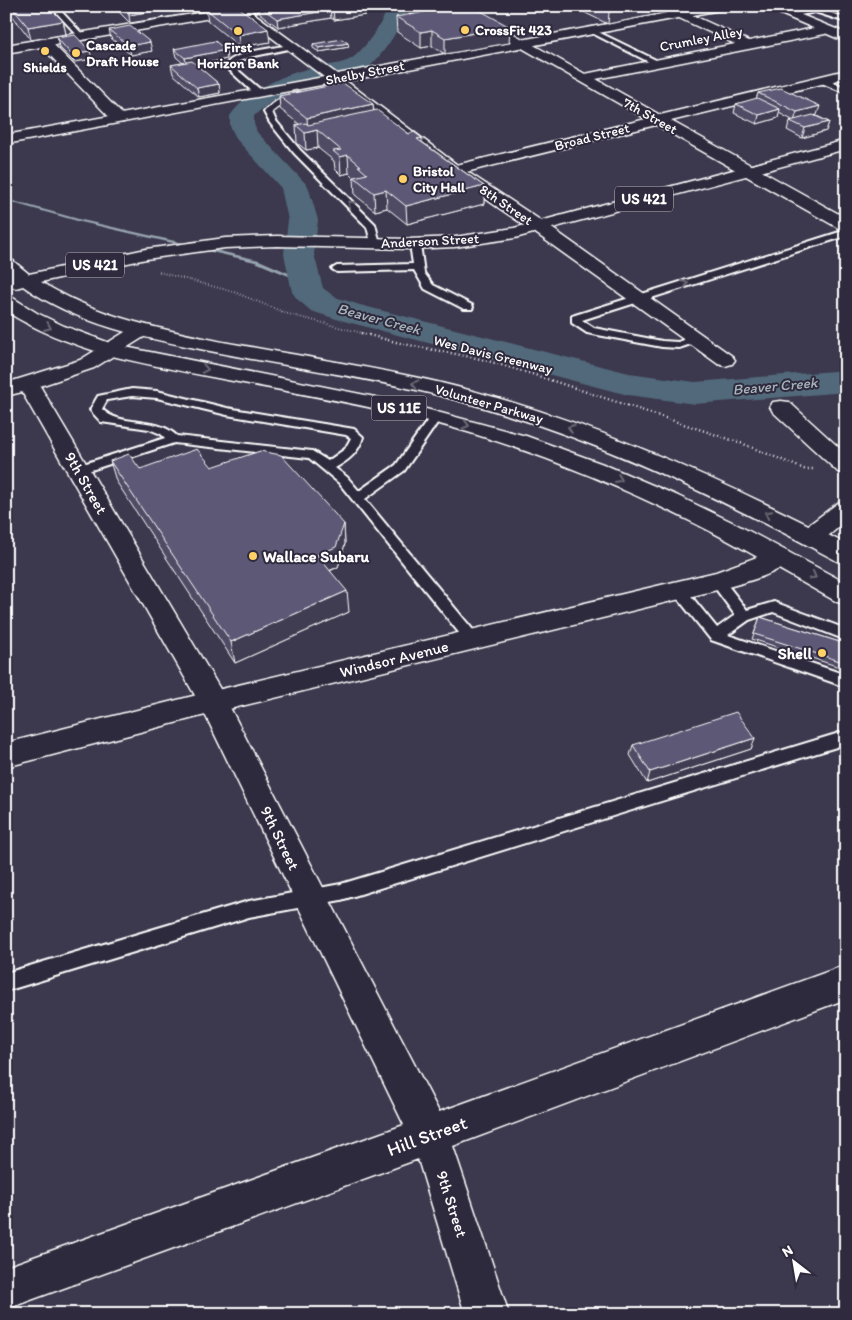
<svg xmlns="http://www.w3.org/2000/svg" width="852" height="1320" font-family="Itim,sans-serif">
	<style>
		.lines { fill: none; stroke-linecap: round; stroke-linejoin: round }
		.stream { fill: #97a5af; fill-rule: evenodd }
		.river { fill: #51697a; fill-rule: evenodd }
		.lane-casing { stroke: #fff; stroke-width: 4 }
		.street-casing { stroke: #fff; stroke-width: 3 }
		.secondary-casing { stroke: #fff; stroke-width: 3 }
		.primary-casing { stroke: #fff; stroke-width: 3 }
		.highway-casing { stroke: #fff; stroke-width: 3 }
		.path-far1 { stroke: #fff; stroke-width: 2; stroke-dasharray: 0.5 2.5; stroke-linecap: butt }
		.path { stroke: #fff; stroke-width: 2.5; stroke-dasharray: 1 3; stroke-linecap: butt }
		.lane { fill: #2f2a3d; fill-rule: evenodd }
		.street { fill: #2f2a3d; fill-rule: evenodd }
		.secondary { fill: #2f2a3d; fill-rule: evenodd }
		.primary { fill: #2f2a3d; fill-rule: evenodd }
		.highway { fill: #2f2a3d; fill-rule: evenodd }
		.wall { fill: #4f4c65; stroke: #fff }
		.shaded-wall { fill: #403e53; stroke: #fff }
		.building { fill: #5c5876; stroke: #fff }
		.oneway { stroke: #6d6a77 }
		.poi-dot { fill: #ffd166; stroke: #2f2a3d; stroke-width: 2 }
		.labels { text-anchor: middle; dominant-baseline: central; stroke-width: 4; stroke-linejoin: round; paint-order: stroke }
		.far-poi-label { font-size: 14px; font-weight: bold; fill: #fff; stroke: #2f2a3d; text-anchor: start }
		.far-street-label { font-size: 14px; fill: #fff; stroke: #2f2a3d }
		.shield { fill: #2f2a3d; stroke: #c1bfc5; stroke-width: 1 }
		.shield-label { font-size: 15px; font-weight: bold; fill: #fff }
		.far-water-label { font-size: 15px; font-style: italic; fill: #a8b4bc; stroke: #2f2a3d }
		.street-label { font-size: 16px; fill: #fff; stroke: #2f2a3d }
		.poi-label { font-size: 16px; font-weight: bold; fill: #fff; stroke: #2f2a3d; text-anchor: start }
		.near-street-label { font-size: 19px; fill: #fff; stroke: #2f2a3d }
	</style>
	<rect width="100%" height="100%" fill="#3c384e"/>
	<filter id="ink" filterUnits="userSpaceOnUse"><feTurbulence type="fractalNoise" baseFrequency=".02" numOctaves="2"/><feDisplacementMap in="SourceGraphic" scale="10" xChannelSelector="R" yChannelSelector="G"/><feConvolveMatrix kernelMatrix="1 2 1 2 8 2 1 2 1" color-interpolation-filters="sRGB"/></filter>
	<g filter="url(#ink)">
		<g class="lines">
			<!-- stream -->
			<path class="stream" d="M6,199L82,220L259,260L307,281L303,282L255,262L81,222L6,201Z"/>
			<!-- river -->
			<path class="river" d="M389,6H409C403,23 381,60 366,69C351,77 333,77 317,81C296,85 270,101 254,116V124L257,132L308,186L318,220L314,254L323,288L335,297L360,305L629,373L695,382L846,370V392L695,404L628,395L336,319L311,311L297,299L292,292L284,254L288,220L281,188L237,140L230,126V116C248,90 284,74 314,67C326,65 340,65 351,59C365,50 383,21 389,6Z"/>
			<defs>
				<path id="lane" d="M652,6H661L678,15L673,16Z
					M815,8L846,18V22L815,12L790,17L787,15Z
					M55,9H59L84,36V38H80L55,11Z
					M590,30H594L662,63L655,65L590,32Z
					M291,45L294,47L293,48L250,57L234,63L233,66L262,91V95H256L225,66C233,51 275,48 291,45Z
					M819,78H825L846,88V93L819,82Z
					M299,93L303,95L302,97L285,102L272,112L276,121L300,150L375,224L380,244L378,246H372L367,227L294,153L270,123L264,112C274,101 285,95 299,93Z
					M846,230V236L582,320L594,328L662,341L678,342L696,336L701,339L700,341L679,348L662,347L587,333L572,323V316Z
					M415,241L420,244L424,273L433,285L472,305L473,307L472,309H464L425,289L414,270L337,272L332,269L337,266L413,264L410,244Z
					M132,389L157,391L227,408L354,429L363,437C359,452 349,460 335,468L347,477L359,491L396,465L432,414H440L442,416L404,471L365,499L478,636L480,640L478,644L473,645L468,644L339,483L309,458L174,443L82,473H74L72,470L74,467L165,438L161,434L149,429L101,422L90,410L98,396ZM132,396L157,398L227,415L346,435L351,438L345,449L328,461L312,451L177,436C155,415 120,428 102,409L107,400Z
					M717,576L722,578L747,610L774,602L846,629V640L773,612L749,620L728,635L846,675V687L711,640L671,590L673,586H683L717,628L735,615L710,581L712,578Z
					M846,731V744L341,900L249,917L6,991V973L249,901L341,884Z"/>
				<path id="street" d="M449,6H464L585,74L735,44L677,17L675,14L677,11L681,10L749,41L825,26L829,27L831,30L825,34L596,79L660,115L846,70V78L671,121L846,218V230L840,229L656,125L454,175L448,173L446,170L448,167L646,119Z
					M45,39L49,40L124,116L126,119L124,122H114L41,46L39,43L41,40Z
					M540,223L546,224L732,356L735,360L732,364L725,366L718,364L534,232L531,228L534,224Z
					M140,325L147,327L150,331L147,335L94,368L40,386L223,694L439,1112L846,965V999L453,1146L509,1314H465L418,1159L6,1309V1267L404,1125L201,706L22,392L6,396V383L80,360L133,327Z
					M781,401L789,402L846,454V474L838,472L773,412L770,407L773,402Z
					M846,501V521C832,532 820,547 802,542L799,536L802,530L838,503Z"/>
				<path id="secondary" d="M230,6H244L337,74L705,6H731L725,9L346,81L460,167L546,224L549,228L546,232H534L448,173L332,83L6,144V135L324,77Z
					M762,6H779L846,33V42Z
					M779,549L788,552L792,558C782,574 736,585 717,590L213,713L6,767V743L213,691L716,572Z"/>
				<path id="primary" d="M241,6H270L264,9L6,53V45Z"/>
				<path id="highway" d="M846,140V149L515,238L455,247L409,249L277,246L225,248L146,259L41,282C97,317 160,329 223,342C294,355 367,366 437,382C581,416 715,477 846,544V563L837,561C712,494 583,432 445,397C368,377 288,367 210,351C145,338 78,325 23,286L16,288L10,286L7,282L11,278L6,273V259L12,260L29,274L146,249L225,238L277,236L409,239L455,237L514,228Z
					M6,296L13,298L37,313L64,326L115,345L400,402L526,436L603,464L678,496L732,522L846,583V604L837,602C790,576 744,548 696,524C624,488 549,457 471,433C351,397 225,384 104,354C70,343 36,331 6,311Z"/>
			</defs>
			<!-- lane casing -->
			<use href="#lane" class="lane-casing"/>
			<!-- street casing -->
			<use href="#street" class="street-casing"/>
			<!-- secondary casing -->
			<use href="#secondary" class="secondary-casing"/>
			<!-- primary casing -->
			<use href="#primary" class="primary-casing"/>
			<!-- highway casing -->
			<use href="#highway" class="highway-casing"/>
			<!-- path-far1 -->
			<path class="path-far1" d="M159,272L234,292L288,314L366,334"/>
			<!-- path -->
			<path class="path" d="M361,333L404,344L481,359L532,374L741,443L804,469H815"/>
			<!-- lane -->
			<use href="#lane" class="lane"/>
			<!-- street -->
			<use href="#street" class="street"/>
			<!-- secondary -->
			<use href="#secondary" class="secondary"/>
			<!-- primary -->
			<use href="#primary" class="primary"/>
			<!-- highway -->
			<use href="#highway" class="highway"/>
		</g>
		<!-- wall -->
		<path class="wall" d="M9,6H48L63,21L66,34L31,40L11,14Z
			M113,6H237L270,42L240,47L208,21L206,10L130,23Z
			M258,6H382L364,9L365,15L334,20L331,18L278,27L259,13Z
			M401,6H436L409,11Z
			M571,6H659L658,14L608,24Z
			M396,17L509,43L445,54L432,46L421,48L397,32Z
			M109,30L152,51L131,55L111,38Z
			M57,38L92,59L74,62L59,47Z
			M313,44L349,47L319,52L313,48Z
			M174,49L226,50L227,59L196,65L219,84L220,93L199,97L173,74L171,65L183,63L176,57Z
			M758,93L817,115H815L829,122L826,131L802,138L787,130L790,121L792,120L779,113L778,118L757,124L734,113L736,104L756,99Z
			M279,96L373,104L374,111L422,142L484,186V204L407,224L387,208L375,211L355,195L354,178L349,173L341,175L335,169L334,161L318,148L306,150L297,143L296,125L299,124L280,109Z
			M110,461L140,469L212,467L344,524L345,544L338,567L330,571L349,612L235,663L116,481Z
			M760,617L846,644V669L752,639Z
			M755,738L751,749L647,783L630,755L633,745Z"/>
		<!-- shaded-wall -->
		<path class="shaded-wall" d="M180,6H191L192,13L130,23L129,15Z
			M191,6H225V7L192,13Z
			M344,6H382L364,9L365,15L334,20L333,8Z
			M408,6H436L409,11V7Z
			M641,6H659L658,14L608,24L609,12Z
			M330,10L331,18L278,27L277,19Z
			M63,21L66,34L31,40L28,27Z
			M510,27L509,43L445,54V38Z
			M268,29L270,42L240,47L238,35Z
			M432,30V46L421,48V32Z
			M150,42L152,51L131,55L129,46Z
			M348,43L349,47L319,52V48Z
			M226,50L227,59L187,67L185,58Z
			M90,51L92,59L74,62L71,54Z
			M219,84L220,93L199,97L197,88Z
			M373,104L374,117L308,132L307,118Z
			M820,106L817,115L794,121L797,112Z
			M780,109L778,118L757,124L759,115Z
			M829,122L826,131L802,138L805,128Z
			M317,130L318,148L306,150L305,133Z
			M422,138V155L417,139Z
			M348,155L349,173L341,175L340,157Z
			M484,186V204L407,224L406,206Z
			M386,190L387,208L375,211L374,193Z
			M344,524L345,544L338,567L319,575L317,555Z
			M347,591L349,612L235,663L231,642Z
			M755,738L751,749L647,783L650,772Z"/>
		<!-- building -->
		<path class="building" d="M11,6H48L63,21L28,27Z
			M120,6H180L129,15Z
			M225,6H237L268,29L238,35L206,9Z
			M259,6H324L330,10L277,19Z
			M330,6H344L333,8Z
			M442,6H456L409,15L410,12Z
			M456,6H472L510,27L445,38L432,30L421,32L396,17Z
			M597,6H641L609,12Z
			M647,6H659L646,9Z
			M130,26L150,42L129,46L109,30Z
			M75,35L90,51L71,54L57,38Z
			M342,39L348,43L319,48L313,44Z
			M215,41L226,50L185,58L174,49Z
			M192,61L219,84L197,88L171,65Z
			M343,83L373,104L307,118L279,96Z
			M781,88L820,106L797,112L758,93Z
			M757,98L780,109L759,115L736,104Z
			M377,110L409,134L414,132L422,138L417,139L484,186L406,206L386,190L374,193L354,177L367,174L358,166H361L348,155L340,157L333,151L341,150L317,130L305,133L296,125L306,123L308,125Z
			M813,115L829,122L805,128L790,121Z
			M197,449L212,467L260,451L281,455L344,524L336,547L317,555L347,591L231,642L110,461L129,454L140,469Z
			M760,617L846,644V663L754,634Z
			M736,712L755,738L650,772L633,745Z"/>
		<!-- one-way arrows -->
		<defs><path id="oneway-chevron" d="M-2-3.5L2.5 0L-2 3.5" fill="none" stroke-width="1.6" stroke-linecap="round" stroke-linejoin="round" transform="scale(1.25)"/></defs>
		<g class="oneway">
			<use href="#oneway-chevron" transform="translate(351 204) rotate(-136)"/>
			<use href="#oneway-chevron" transform="translate(685 284) rotate(-18)"/>
			<use href="#oneway-chevron" transform="translate(48 327) rotate(24)"/>
			<use href="#oneway-chevron" transform="translate(205 369) rotate(11)"/>
			<use href="#oneway-chevron" transform="translate(415 384) rotate(-167)"/>
			<use href="#oneway-chevron" transform="translate(466 425) rotate(16)"/>
			<use href="#oneway-chevron" transform="translate(571 428) rotate(-160)"/>
			<use href="#oneway-chevron" transform="translate(619 479) rotate(23)"/>
			<use href="#oneway-chevron" transform="translate(768 514) rotate(-153)"/>
			<use href="#oneway-chevron" transform="translate(813 576) rotate(29)"/>
		</g>
	</g>
	<!-- markers -->
	<g class="poi-dot">
		<circle cx="465" cy="30" r="5"/>
		<circle cx="238" cy="31" r="5"/>
		<circle cx="45" cy="51" r="5"/>
		<circle cx="76" cy="53" r="5"/>
		<circle cx="403" cy="179" r="5"/>
		<circle cx="253" cy="556" r="5"/>
		<circle cx="822" cy="653" r="5"/>
	</g>
	<g class="labels">
		<!-- far-poi labels -->
		<g class="far-poi-label">
			<text x="475" y="30">CrossFit 423</text>
			<text x="86" y="45">Cascade<tspan x="86" dy="16">Draft House</tspan></text>
			<text x="238" y="47" text-anchor="middle">First<tspan x="238" dy="16">Horizon Bank</tspan></text>
			<text x="45" y="67" text-anchor="middle">Shields</text>
			<text x="413" y="171">Bristol<tspan x="413" dy="16">City Hall</tspan></text>
		</g>
		<!-- far-street labels -->
		<g class="far-street-label">
			<text transform="translate(701 39) rotate(-11)">Crumley Alley</text>
			<text transform="translate(365 73) rotate(-11)">Shelby Street</text>
			<text transform="translate(650 116) rotate(29)">7th Street</text>
			<text transform="translate(592 137) rotate(-14)">Broad Street</text>
			<text transform="translate(506 205) rotate(34)">8th Street</text>
			<text transform="translate(430 241) rotate(-3)">Anderson Street</text>
			<text transform="translate(493 355) rotate(14)">Wes Davis Greenway</text>
			<text transform="translate(489 404) rotate(16)">Volunteer Parkway</text>
		</g>
		<!-- shield labels -->
		<g class="shield">
			<rect x="615" y="186.5" width="58" height="25" rx="4"/>
			<rect x="66" y="252.5" width="58" height="25" rx="4"/>
			<rect x="371.5" y="395.5" width="55" height="25" rx="4"/>
		</g>
		<g class="shield-label">
			<text x="644" y="199">US 421</text>
			<text x="95" y="265">US 421</text>
			<text x="399" y="408">US 11E</text>
		</g>
		<!-- far-water labels -->
		<g class="far-water-label">
			<text transform="translate(379 319) rotate(15)">Beaver Creek</text>
			<text transform="translate(775 386) rotate(-5)">Beaver Creek</text>
		</g>
		<!-- street labels -->
		<g class="street-label">
			<text transform="translate(86 483) rotate(60)">9th Street</text>
			<text transform="translate(394 659) rotate(-14)">Windsor Avenue</text>
			<text transform="translate(280 838) rotate(64)">9th Street</text>
			<text transform="translate(452 1204) rotate(72)">9th Street</text>
		</g>
		<!-- poi labels -->
		<g class="poi-label">
			<text x="263" y="556">Wallace Subaru</text>
			<text x="812" y="653" text-anchor="end">Shell</text>
		</g>
		<!-- near-street labels -->
		<g class="near-street-label">
			<text transform="translate(427 1136) rotate(-20)">Hill Street</text>
		</g>
	</g>
	<!-- margin -->
	<rect width="852" height="1320" fill="none" stroke="#2f2a3d" stroke-width="25"/>
	<rect x="12" y="12" width="827" height="1295" fill="none" stroke="#fff" stroke-width="2" filter="url(#ink)"/>
	<!-- north arrow -->
	<g transform="translate(794 1262) rotate(329)" stroke="#2f2a3d" stroke-width="4" paint-order="stroke">
	<path d="M0-4L9 19L0 12L-9 19Z" fill="#ffffff"/>
	<text y="-8" font-size="14" font-weight="bold" text-anchor="middle" fill="#ffffff">N</text>
	</g>
</svg>
